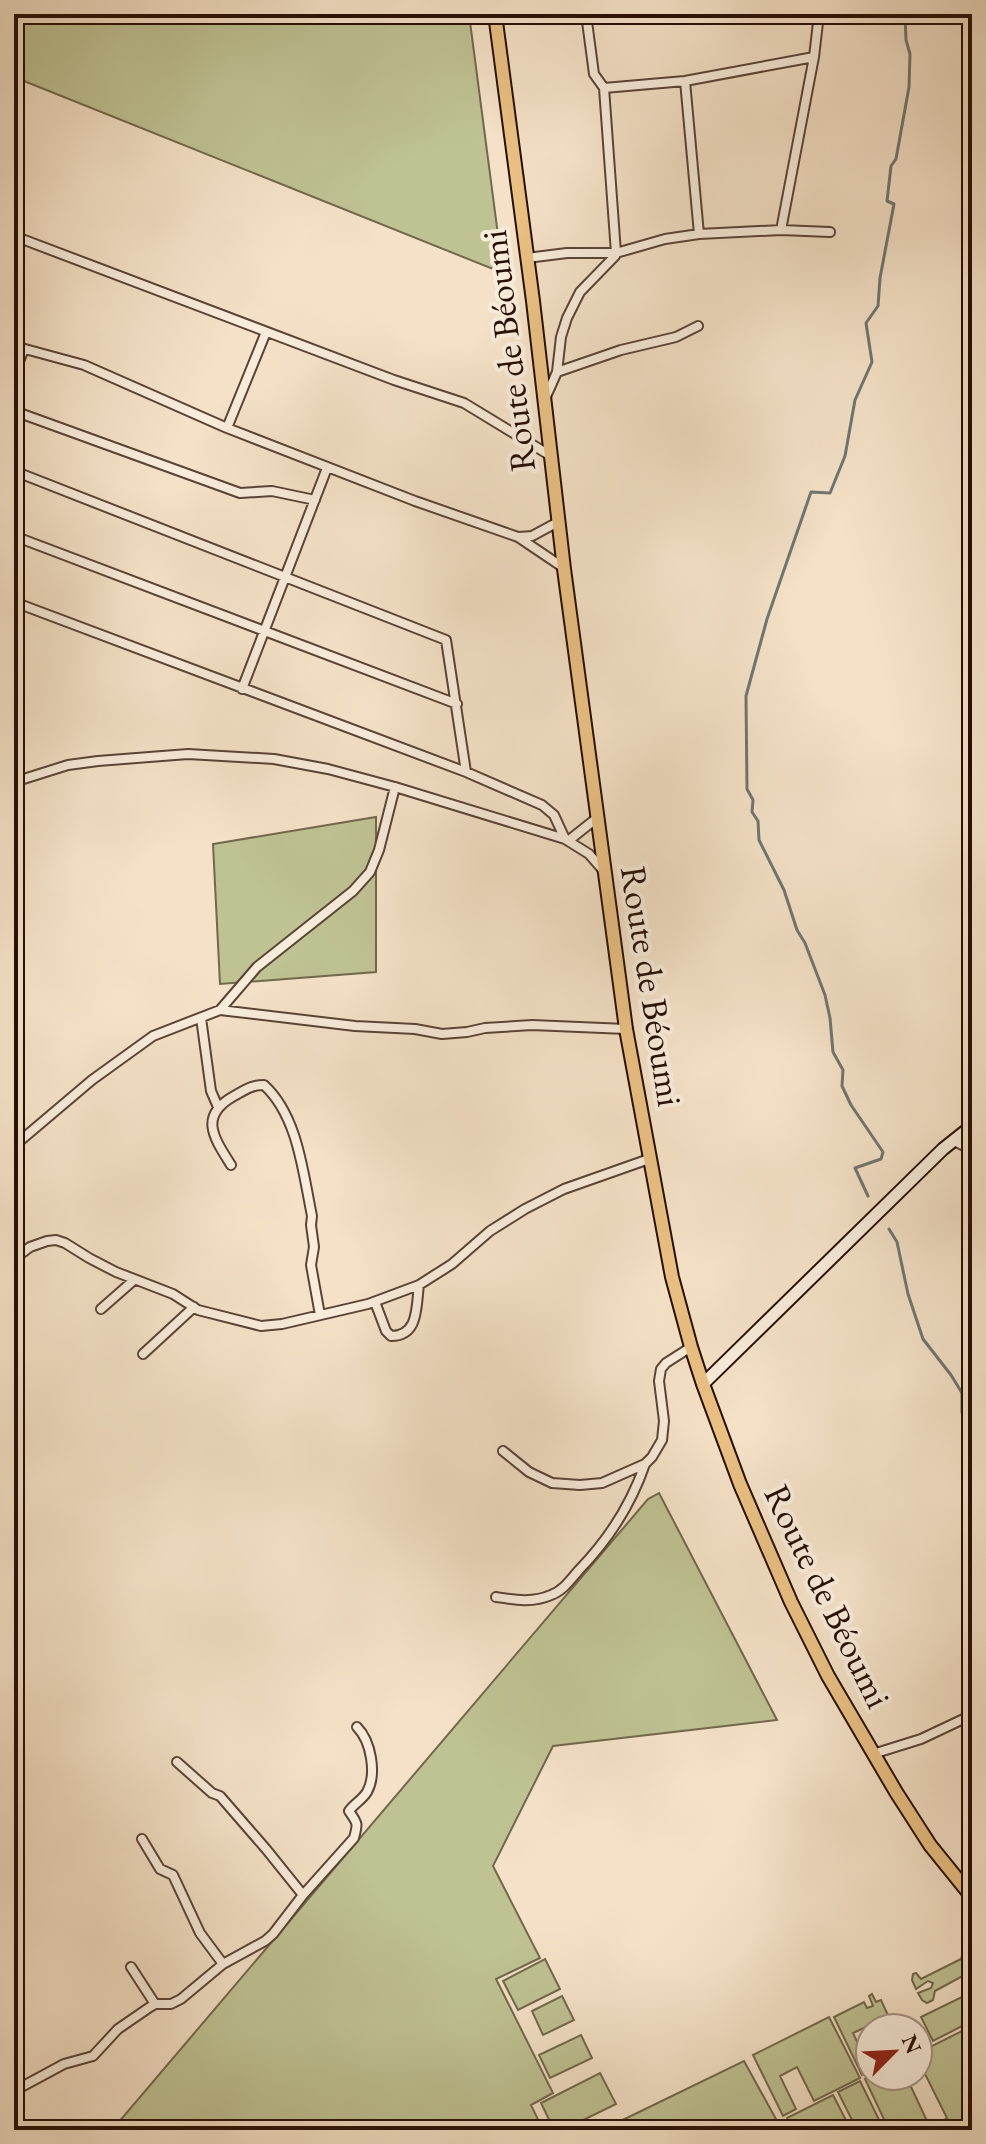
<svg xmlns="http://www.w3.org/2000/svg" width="986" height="2144" font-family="'EB Garamond',serif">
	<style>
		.green { fill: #bfc293; stroke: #72684c; stroke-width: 2 }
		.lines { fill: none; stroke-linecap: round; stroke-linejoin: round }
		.stream { stroke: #6f7673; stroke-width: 3 }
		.minor-casing { stroke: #5a4336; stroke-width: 12 }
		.secondary-casing { stroke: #260e05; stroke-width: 15 }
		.primary-casing { stroke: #260e05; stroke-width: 16 }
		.minor { stroke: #f8ecdb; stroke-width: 8 }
		.secondary { stroke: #f8ecdb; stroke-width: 11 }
		.primary { stroke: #eac084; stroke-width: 12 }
		.labels { text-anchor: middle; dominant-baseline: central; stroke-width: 8; stroke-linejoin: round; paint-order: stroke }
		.street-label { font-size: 36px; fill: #260e05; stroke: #f8ecdb }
	</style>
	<rect width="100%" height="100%" fill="#f4e1c7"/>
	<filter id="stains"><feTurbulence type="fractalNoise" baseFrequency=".0025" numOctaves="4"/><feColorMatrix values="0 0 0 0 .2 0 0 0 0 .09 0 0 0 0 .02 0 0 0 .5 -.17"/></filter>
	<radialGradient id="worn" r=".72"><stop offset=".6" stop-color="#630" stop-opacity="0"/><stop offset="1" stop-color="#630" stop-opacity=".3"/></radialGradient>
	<!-- green -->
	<path class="green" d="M14,14H469L503,273L14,77Z
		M376,817V972L220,984L213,844Z
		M659,1493L777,1720L553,1746L493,1866L540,1958L496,1979L553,2093L531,2105L543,2130H112L648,1499Z
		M968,1947L972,1952V1971L935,1991L933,2000L927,2003L922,2000L918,1993L931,1988L933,1983L928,1981L916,1989L912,1980L913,1974L916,1973L921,1979L961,1959L964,1949Z
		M545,1959L560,1989L518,2010L503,1981Z
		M972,1992V2021L933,2041L921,2017Z
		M872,1994L876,2002L881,2000L894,2028H888L883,2019L853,2033L870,2070V2072L862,2075L834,2017L864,2002L867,2008L873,2006L869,1996Z
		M562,1996L574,2020L543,2035L532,2011Z
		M829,2017L860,2078L814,2101L797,2067L780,2076L796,2109L783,2116L753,2055Z
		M972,2026V2130H944L940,2123L947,2118L920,2064H918V2053Z
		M581,2035L592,2058L550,2078L539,2055Z
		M744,2061L782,2130H602Z
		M600,2073L616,2104L563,2130H554L541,2103Z
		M871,2076H906L928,2123L914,2130H889L865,2079Z
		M860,2081L884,2130H857L838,2092Z
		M833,2095L851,2130H793L787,2118Z"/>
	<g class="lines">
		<!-- stream -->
		<path class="stream" d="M868,1196L855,1168L881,1159L883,1152L851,1105L842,1086L843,1070L833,1052L830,1018L825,995L805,943L797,930L784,890L759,840L758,821L752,812L753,800L747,789L746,696L767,619L811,492L830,493L845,456L855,400L872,362L866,323L878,306L880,278L894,204L887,201L891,166L896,159L909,87L910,54L906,40L905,14
			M889,1229L897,1242L908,1294L923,1339L951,1375L962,1393V1412L972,1453"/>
		<defs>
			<path id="minor" d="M685,81L699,234
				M604,88L685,81L814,57
				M781,230L814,57L819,14
				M14,236L394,380L464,403L551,456
				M527,258L567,253H616L665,239L699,234L781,230L830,232
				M14,346L84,365L227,428L415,501L518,537L564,568
				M557,372L621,350L676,337L698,326
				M14,374L24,349
				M545,399L557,372L561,337L567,318L580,292L615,256L616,253L604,88L594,74L586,14
				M14,411L240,493L272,491L315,500
				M227,428L266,332
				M14,471L446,640L466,772
				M14,536L457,704
				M519,537L532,536L558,522
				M14,602L466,772L542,805L554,815L565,839
				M242,689L327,468
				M14,782L68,765L98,761L188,754L274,759L328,769L395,787L565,839L589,854L603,870
				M568,841L597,818
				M220,1010L257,967L353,891L370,872L379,850L395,787
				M201,1018L211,1091L218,1107
				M954,1141L966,1147L972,1148
				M14,1146L92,1080L153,1036L220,1010L355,1026L415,1029L442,1034L467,1032L485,1028L532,1025L626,1029
				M231,1165C214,1138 198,1116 234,1096C245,1090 251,1085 264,1085C298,1116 303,1173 312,1216L311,1225L314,1247L311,1265L320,1315
				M14,1259L30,1247L47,1241L56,1240L65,1243L89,1258L116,1272L173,1294L198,1310L261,1326L282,1324L368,1304L419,1285L452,1264L490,1231L525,1209L564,1189L649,1159
				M375,1302L386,1331L391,1336C419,1336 416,1307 419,1285
				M101,1309L134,1280
				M143,1354L194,1307
				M503,1451L529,1472L552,1483L580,1485L602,1483L645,1464L652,1457L662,1440L664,1421L659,1381L661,1369L666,1363L691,1347
				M14,1480L17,1486
				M496,1597C515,1600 533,1603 551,1595C563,1591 571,1579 579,1570C609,1539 631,1505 645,1464
				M873,1754L921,1739L972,1715
				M177,1762L212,1793L220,1796L266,1849L303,1895
				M142,1839L160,1869L173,1875L200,1933L223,1964
				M131,1967L155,2004
				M14,2091L64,2064L93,2056L118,2029L150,2007L155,2004H171L181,1999L223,1964L265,1941L273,1934L303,1895L354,1838C358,1823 358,1824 349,1811C354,1804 362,1800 367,1792C377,1774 371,1741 357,1727"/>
			<path id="secondary" d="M703,1384L943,1149L972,1126"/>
			<path id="primary" d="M495,14L533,301L564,569L626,1029L672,1277L691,1347L703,1384L740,1484L791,1602L828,1676L896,1792L930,1845L972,1897"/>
		</defs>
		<!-- minor casing -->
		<use href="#minor" class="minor-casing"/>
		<!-- secondary casing -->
		<use href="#secondary" class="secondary-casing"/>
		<!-- primary casing -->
		<use href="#primary" class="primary-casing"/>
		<!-- minor -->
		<use href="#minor" class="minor"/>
		<!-- secondary -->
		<use href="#secondary" class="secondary"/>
		<!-- primary -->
		<use href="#primary" class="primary"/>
	</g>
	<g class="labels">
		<!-- street labels -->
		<g class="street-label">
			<text transform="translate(508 351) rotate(-97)">Route de Béoumi</text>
			<text transform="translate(652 986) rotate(81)">Route de Béoumi</text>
			<text transform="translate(828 1596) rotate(64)">Route de Béoumi</text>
		</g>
	</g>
	<!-- margin -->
	<rect width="986" height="2144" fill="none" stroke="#f4e1c7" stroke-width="48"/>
	<rect x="16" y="16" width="954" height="2112" fill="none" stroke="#260e05" stroke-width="4"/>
	<rect x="24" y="24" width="938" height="2096" fill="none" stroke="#260e05" stroke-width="2"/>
	<!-- north arrow -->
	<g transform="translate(894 2052) rotate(66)"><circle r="38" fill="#f8ecdb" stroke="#a49385" stroke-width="2"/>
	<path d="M0-6L14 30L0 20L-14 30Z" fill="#8f2418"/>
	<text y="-12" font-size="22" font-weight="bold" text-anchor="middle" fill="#260e05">N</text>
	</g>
	<rect width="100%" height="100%" filter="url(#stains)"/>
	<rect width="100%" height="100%" fill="url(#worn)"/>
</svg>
